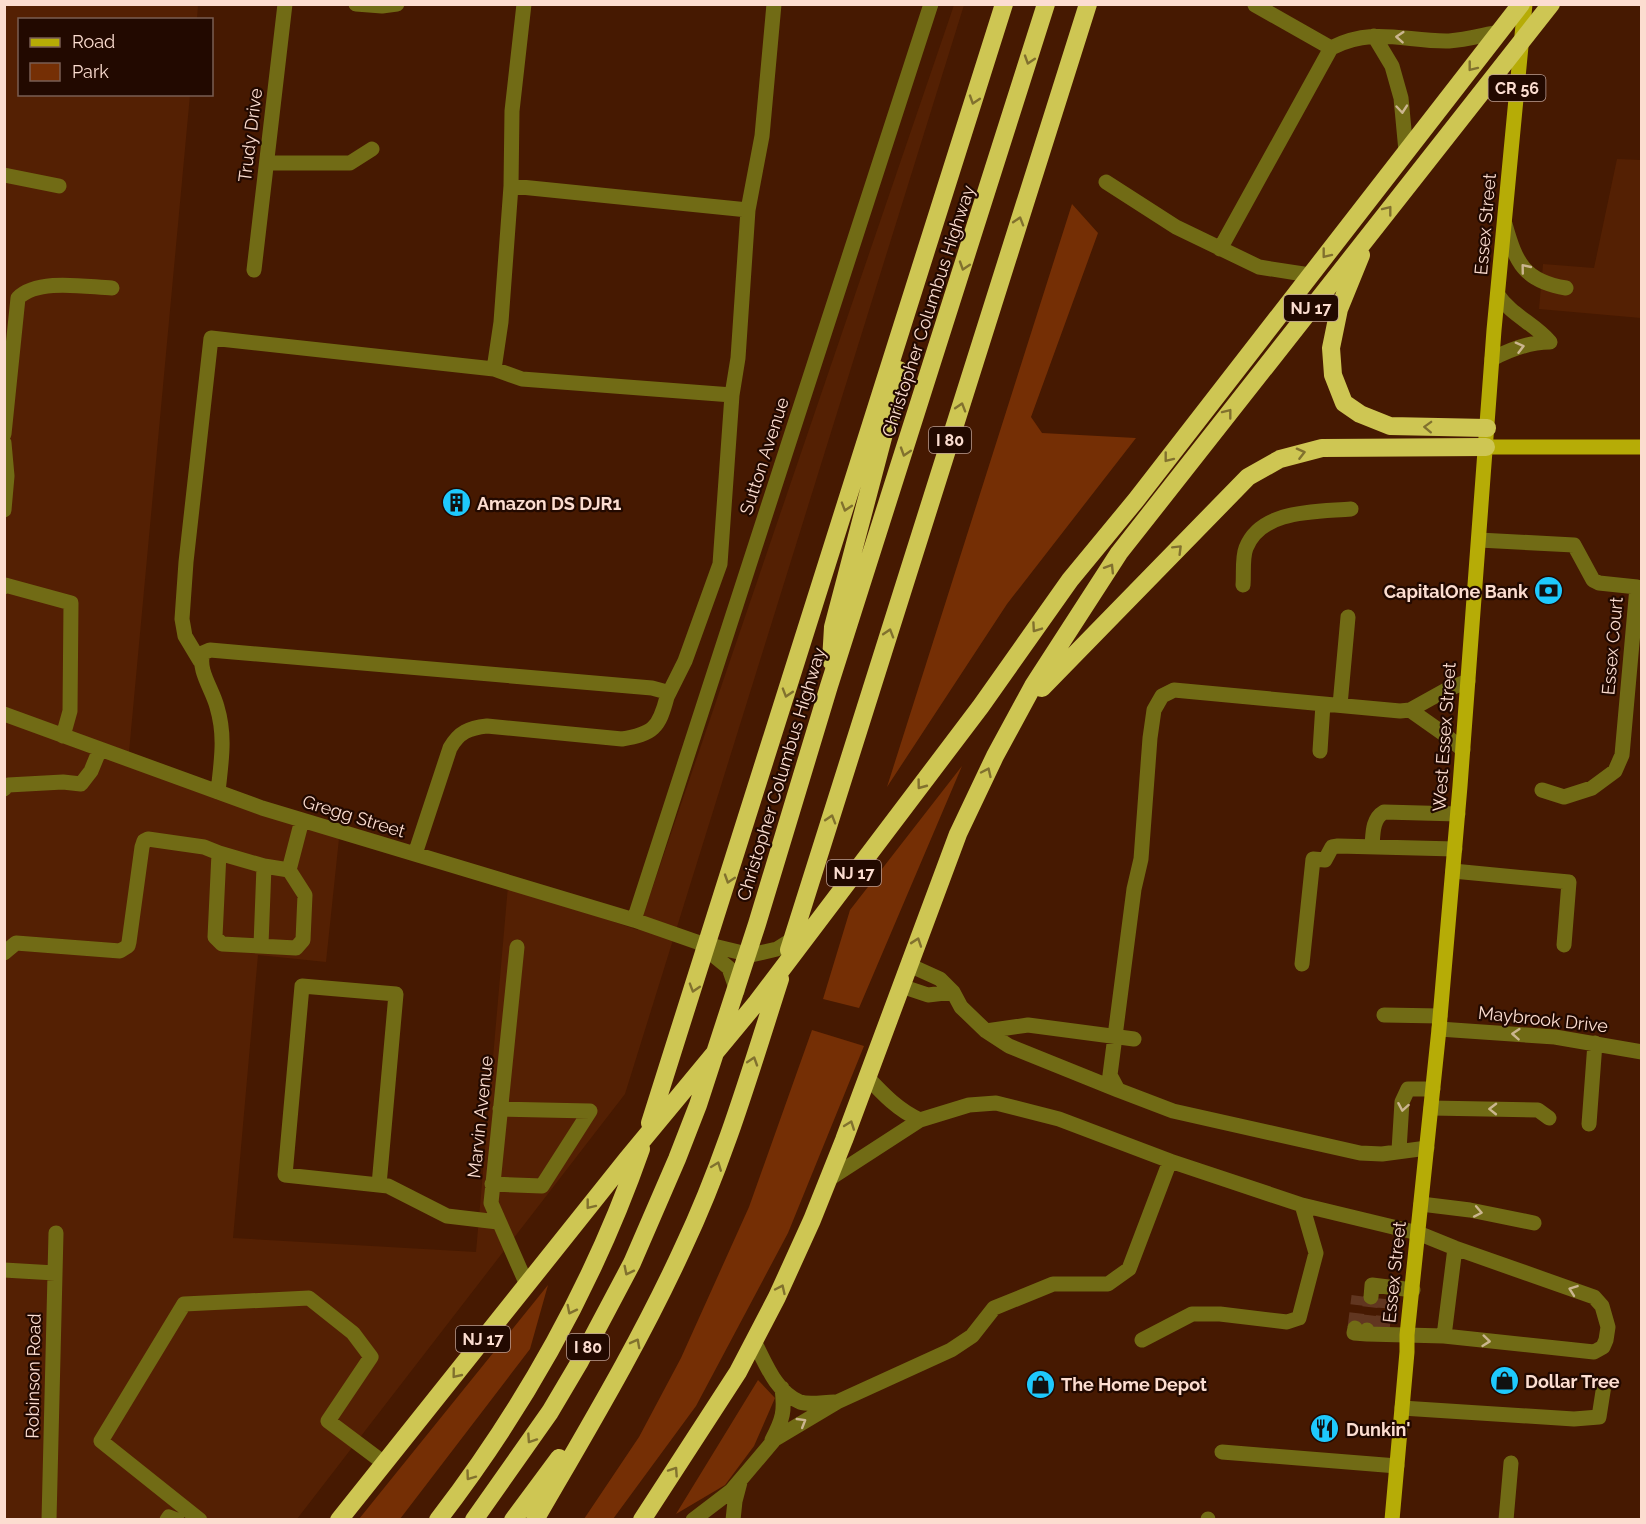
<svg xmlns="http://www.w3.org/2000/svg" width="1646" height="1524" font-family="Raleway,sans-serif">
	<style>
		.built { fill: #542003 }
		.green { fill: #752f05 }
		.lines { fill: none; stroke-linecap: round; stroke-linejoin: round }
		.minor-tunnel { stroke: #613620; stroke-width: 15; stroke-dasharray: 15 8; stroke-linecap: butt }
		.minor { stroke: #716b15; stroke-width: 15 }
		.major { stroke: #b6ac06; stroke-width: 15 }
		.highway { stroke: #cec653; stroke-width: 18 }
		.oneway { stroke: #cbb58f }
		.oneway2 { stroke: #81712e }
		.labels { text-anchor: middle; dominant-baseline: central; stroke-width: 4.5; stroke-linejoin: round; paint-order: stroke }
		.shield { fill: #220900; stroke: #bb9d92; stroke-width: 1.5 }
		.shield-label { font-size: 16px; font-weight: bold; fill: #fcddd0 }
		.street-label { font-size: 18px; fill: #fcddd0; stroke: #220900 }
		.poi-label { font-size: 18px; font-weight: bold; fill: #fcddd0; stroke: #220900; text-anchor: start }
	</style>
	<rect width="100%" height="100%" fill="#461901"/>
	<!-- built -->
	<path class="built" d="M5,5H198L197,19L20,20V94L190,95L129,752L340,829L326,962L258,955L233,1238L476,1252L508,886L638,930L954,5H964L625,1094L297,1519L5,1520Z
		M1617,159L1641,160V318L1539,309L1543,264L1594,268Z"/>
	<!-- green -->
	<path class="green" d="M1072,204L1098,233L1031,417L1042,433L1136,438L1007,604L887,787Z
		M962,766L859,1008L823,999L850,910Z
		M812,1030L864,1046L788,1233L696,1406L613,1519H584L639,1437L681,1358L749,1207Z
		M548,1285L530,1349L400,1519H359Z
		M758,1380L775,1398L754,1446L725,1485L676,1514Z"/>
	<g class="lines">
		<!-- minor-tunnel -->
		<path class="minor-tunnel" d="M1355,1328L1359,1296
			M1367,1330L1371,1297
			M1382,1331L1385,1299"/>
		<!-- minor -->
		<path class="minor" d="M356,4L382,6L397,4
			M1255,5L1331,48
			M1374,36L1392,66L1401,98L1406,151
			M267,163H350L372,149
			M4,175L59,186
			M1106,182L1176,227L1259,267L1310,275
			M511,186L512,111L524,4
			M748,210L762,136L774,4
			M1505,224C1516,263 1524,281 1566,288
			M1220,249L1331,48C1374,26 1406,42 1449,41C1466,40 1483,35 1500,32
			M254,270L285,4
			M1498,295C1511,315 1535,324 1550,342
			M1492,359C1511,349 1529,342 1550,342
			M494,369L501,322L511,186L748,210L738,358L732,395L720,564L685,661L667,697
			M4,434L18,298C38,278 86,287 112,288
			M4,443L7,476L4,510
			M1479,540L1574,545L1593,580L1599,583L1637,587L1622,755L1615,771L1592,788L1564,797L1542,790
			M1243,585C1244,574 1242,558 1246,548C1261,509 1317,512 1351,509
			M4,587L5,585L71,603L70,711L63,736
			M200,661L185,636L182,619L186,562L211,338L494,369L522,379L732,395
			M1340,705L1348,617
			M1410,710L1444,734L1463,750
			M4,714L262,808L634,920L697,942L751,955L777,949L796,937
			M1320,751L1323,704
			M4,789L8,785L63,782L81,784L91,771L100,749
			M218,792C221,762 226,737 217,707C213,690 197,670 203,653L210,650L652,688L663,691L667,697C659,728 653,734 622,739L487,726C469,728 459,732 450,748L415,854
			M1372,847C1373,834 1372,819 1384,812L1458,814
			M219,853L264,866L289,870
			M1453,871L1569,882L1564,945
			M634,920L931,4
			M261,945L264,866
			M702,946L729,968L737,991
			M517,947L491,1203L527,1285
			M4,953L16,943L120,951L128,946L129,942L142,847L144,841L148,839L204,847L219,853L215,937L222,944L296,948L303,940L305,895L289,870L302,820
			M1302,964L1313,859L1325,860L1332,847L1338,846L1455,849
			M909,965L940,979L953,992L961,1007L986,1031L1009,1046L1118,1090
			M901,986L928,995L953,992
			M1384,1015L1440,1016
			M1439,1029L1555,1037L1642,1052
			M986,1031L1028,1025L1134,1039
			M867,1077C883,1094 898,1110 920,1120
			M1431,1108L1538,1110L1549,1118
			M1589,1124L1595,1043
			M1427,1148L1382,1154L1360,1153L1173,1111L1118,1090L1110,1075L1134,889L1141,859L1150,738L1154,710L1162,696L1174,690L1400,711L1410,710L1446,690L1468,681
			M1399,1150L1402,1102L1408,1089H1433
			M829,1179L920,1120L969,1105L996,1103L1059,1119L1170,1161L1302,1205L1418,1233L1455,1248L1594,1297L1602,1306L1608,1327L1606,1340L1603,1347L1594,1352L1444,1336L1367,1334V1330
			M492,1184L542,1186L590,1111L500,1109
			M379,1185L396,994L302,986L285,1175L388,1186L447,1216L498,1222
			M1421,1204L1470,1210L1534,1223
			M4,1270L55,1273
			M1371,1297L1372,1285L1413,1290
			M1355,1328L1354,1333L1367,1334
			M1444,1336L1455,1248
			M1142,1340L1192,1314H1220L1287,1322L1299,1318L1316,1253L1302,1205
			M754,1341C765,1362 776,1393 800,1402C810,1405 824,1402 834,1402
			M1402,1408L1574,1419L1599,1417L1604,1385
			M772,1440C783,1419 785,1411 782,1388
			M1222,1452L1397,1466
			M49,1520L56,1233
			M167,1520L169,1517L177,1520
			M200,1520L101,1441L184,1304L309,1298L353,1333L371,1357L328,1421L384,1463
			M693,1520L731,1491L775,1439L837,1402L951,1350L972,1336L994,1308L1053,1284H1108L1129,1269L1170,1161
			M733,1520L735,1501L740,1482
			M1208,1520V1519
			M1506,1520L1511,1463"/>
		<!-- major -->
		<path class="major" d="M1486,447H1642
			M1392,1520L1407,1352V1335L1439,1029L1460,786L1494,330L1525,4"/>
		<!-- highway -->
		<path class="highway" d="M1361,255L1339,309L1331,348L1333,375L1344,403L1360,414L1390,426L1487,428
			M831,661L833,627L894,396L899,370
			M1042,688L1248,477L1280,459L1322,448L1486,447
			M789,950L1088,4
			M650,1123L1004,4
			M339,1520L627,1159L757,1002L981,706L1070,580L1136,500L1521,4
			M438,1520C524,1408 594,1283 641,1149
			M474,1520L550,1412L579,1363L632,1263L677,1159L698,1105L757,924L829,686L1046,4
			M513,1520L559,1458
			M535,1520C587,1430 640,1342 683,1248C724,1162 751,1069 780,979
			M642,1520L738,1372L777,1297L812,1220L844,1140L958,834L995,756L1033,686L1119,553L1551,4"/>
	</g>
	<!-- one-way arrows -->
	<defs><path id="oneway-chevron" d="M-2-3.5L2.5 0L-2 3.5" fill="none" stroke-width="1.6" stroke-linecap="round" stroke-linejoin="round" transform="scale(1.5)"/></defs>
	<g class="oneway">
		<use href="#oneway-chevron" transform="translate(1400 37) rotate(-176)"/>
		<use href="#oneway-chevron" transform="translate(1402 109) rotate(85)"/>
		<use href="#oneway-chevron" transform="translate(1525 268) rotate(-129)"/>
		<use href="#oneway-chevron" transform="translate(1520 347) rotate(-15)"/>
		<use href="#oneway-chevron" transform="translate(1516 1034) rotate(-176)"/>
		<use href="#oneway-chevron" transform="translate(1403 1107) rotate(100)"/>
		<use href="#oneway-chevron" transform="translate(1493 1109) rotate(-179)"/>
		<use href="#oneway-chevron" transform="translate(1478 1212) rotate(11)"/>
		<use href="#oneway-chevron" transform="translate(1573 1290) rotate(-160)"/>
		<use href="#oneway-chevron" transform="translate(1486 1341) rotate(6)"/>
		<use href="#oneway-chevron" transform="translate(802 1422) rotate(-31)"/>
	</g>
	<g class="oneway2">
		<use href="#oneway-chevron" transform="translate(1029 60) rotate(108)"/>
		<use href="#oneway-chevron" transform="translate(1472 67) rotate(128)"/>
		<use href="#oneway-chevron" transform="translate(974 100) rotate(108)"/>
		<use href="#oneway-chevron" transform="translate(1388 210) rotate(-52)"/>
		<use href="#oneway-chevron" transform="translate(1019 221) rotate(-73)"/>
		<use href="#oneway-chevron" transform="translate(1326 254) rotate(128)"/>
		<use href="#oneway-chevron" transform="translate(964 266) rotate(108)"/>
		<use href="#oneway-chevron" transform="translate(961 407) rotate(-73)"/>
		<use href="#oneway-chevron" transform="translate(1228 413) rotate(-52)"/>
		<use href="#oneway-chevron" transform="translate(1428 427) rotate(-178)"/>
		<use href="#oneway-chevron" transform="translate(905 452) rotate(108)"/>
		<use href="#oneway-chevron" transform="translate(1301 453) rotate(-14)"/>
		<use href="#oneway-chevron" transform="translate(1168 458) rotate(128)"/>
		<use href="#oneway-chevron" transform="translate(846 507) rotate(107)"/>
		<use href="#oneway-chevron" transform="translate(1178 549) rotate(-45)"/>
		<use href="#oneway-chevron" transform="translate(1110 568) rotate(-58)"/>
		<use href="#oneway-chevron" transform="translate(1036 628) rotate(125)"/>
		<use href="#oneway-chevron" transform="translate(889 633) rotate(-73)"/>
		<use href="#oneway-chevron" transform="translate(787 693) rotate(107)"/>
		<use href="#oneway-chevron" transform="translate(987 772) rotate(-65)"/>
		<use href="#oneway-chevron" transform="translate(921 785) rotate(127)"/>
		<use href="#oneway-chevron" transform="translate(831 819) rotate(-73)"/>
		<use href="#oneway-chevron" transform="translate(729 879) rotate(108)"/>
		<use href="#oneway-chevron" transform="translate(917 942) rotate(-71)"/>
		<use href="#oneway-chevron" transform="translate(694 988) rotate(107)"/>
		<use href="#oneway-chevron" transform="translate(753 1061) rotate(-72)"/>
		<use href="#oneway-chevron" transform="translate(850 1125) rotate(-70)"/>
		<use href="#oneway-chevron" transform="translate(717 1166) rotate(-69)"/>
		<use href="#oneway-chevron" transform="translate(590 1205) rotate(128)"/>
		<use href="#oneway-chevron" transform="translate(628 1271) rotate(117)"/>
		<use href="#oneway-chevron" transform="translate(781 1289) rotate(-65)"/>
		<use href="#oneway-chevron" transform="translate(571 1310) rotate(117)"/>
		<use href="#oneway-chevron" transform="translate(636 1343) rotate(-62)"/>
		<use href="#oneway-chevron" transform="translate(456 1374) rotate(129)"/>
		<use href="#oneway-chevron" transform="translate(531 1439) rotate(124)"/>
		<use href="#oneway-chevron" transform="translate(674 1471) rotate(-56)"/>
		<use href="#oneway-chevron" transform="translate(470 1476) rotate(126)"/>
	</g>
	<!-- icons -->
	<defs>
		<symbol id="building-disc" viewBox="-11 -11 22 22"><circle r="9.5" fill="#1ec9fd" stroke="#220900"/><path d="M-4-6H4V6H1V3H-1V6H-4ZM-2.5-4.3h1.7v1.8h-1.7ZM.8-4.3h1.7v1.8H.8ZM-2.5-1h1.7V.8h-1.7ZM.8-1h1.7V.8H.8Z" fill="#111"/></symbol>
		<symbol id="bank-disc" viewBox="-11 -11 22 22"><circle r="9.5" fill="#1ec9fd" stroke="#220900"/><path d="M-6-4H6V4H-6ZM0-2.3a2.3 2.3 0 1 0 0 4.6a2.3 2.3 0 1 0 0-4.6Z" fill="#111"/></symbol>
		<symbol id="shop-disc" viewBox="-11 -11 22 22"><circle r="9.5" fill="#1ec9fd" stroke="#220900"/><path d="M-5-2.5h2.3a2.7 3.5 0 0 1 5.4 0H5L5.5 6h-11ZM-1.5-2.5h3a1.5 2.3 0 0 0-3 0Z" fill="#111"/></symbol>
		<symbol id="restaurant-disc" viewBox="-11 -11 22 22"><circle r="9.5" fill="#1ec9fd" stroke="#220900"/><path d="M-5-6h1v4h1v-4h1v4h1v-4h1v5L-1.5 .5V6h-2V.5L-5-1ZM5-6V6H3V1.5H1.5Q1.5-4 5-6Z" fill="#111"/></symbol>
	</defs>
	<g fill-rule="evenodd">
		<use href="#building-disc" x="440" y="486" width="33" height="33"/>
		<use href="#bank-disc" x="1532" y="574" width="33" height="33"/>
		<use href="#shop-disc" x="1488" y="1364" width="33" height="33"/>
		<use href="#shop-disc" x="1024" y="1368" width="33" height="33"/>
		<use href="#restaurant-disc" x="1308" y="1412" width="33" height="33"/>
	</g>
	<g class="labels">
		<!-- shield labels -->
		<g class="shield">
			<rect x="1488.5" y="75" width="57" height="26" rx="4.5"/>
			<rect x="1284" y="295" width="54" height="26" rx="4.5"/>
			<rect x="929" y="427" width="42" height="26" rx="4.5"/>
			<rect x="827" y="860" width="54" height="26" rx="4.5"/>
			<rect x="456" y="1326" width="54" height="26" rx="4.5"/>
			<rect x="567" y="1334" width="42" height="26" rx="4.5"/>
		</g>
		<g class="shield-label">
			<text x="1517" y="88">CR 56</text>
			<text x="1311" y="308">NJ 17</text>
			<text x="950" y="440">I 80</text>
			<text x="854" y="873">NJ 17</text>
			<text x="483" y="1339">NJ 17</text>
			<text x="588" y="1347">I 80</text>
		</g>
		<!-- street labels -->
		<g class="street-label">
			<text transform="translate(250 135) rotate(-83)">Trudy Drive</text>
			<text transform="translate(1485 224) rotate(-85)">Essex Street</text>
			<text transform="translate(928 311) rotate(-72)">Christopher Columbus Highway</text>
			<text transform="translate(764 456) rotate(-72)">Sutton Avenue</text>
			<text transform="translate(1612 646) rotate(-85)">Essex Court</text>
			<text transform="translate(1444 737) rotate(-86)">West Essex Street</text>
			<text transform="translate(781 774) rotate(-73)">Christopher Columbus Highway</text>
			<text transform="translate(354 816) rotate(17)">Gregg Street</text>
			<text transform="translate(1543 1019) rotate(6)">Maybrook Drive</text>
			<text transform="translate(480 1117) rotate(-84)">Marvin Avenue</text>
			<text transform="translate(1394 1272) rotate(-84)">Essex Street</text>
			<text transform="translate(33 1376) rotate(-89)">Robinson Road</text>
		</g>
		<!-- poi labels -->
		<g class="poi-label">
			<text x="477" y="503">Amazon DS DJR1</text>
			<text x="1528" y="591" text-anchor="end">CapitalOne Bank</text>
			<text x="1525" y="1381">Dollar Tree</text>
			<text x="1061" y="1384">The Home Depot</text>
			<text x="1346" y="1429">Dunkin'</text>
		</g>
	</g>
	<!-- border -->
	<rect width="1646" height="1524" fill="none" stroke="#fcddd0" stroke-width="12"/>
	<!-- legend -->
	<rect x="18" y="18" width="195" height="78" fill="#220900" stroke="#795e53" stroke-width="1.5"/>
	<rect x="30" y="38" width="30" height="9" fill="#b6ac06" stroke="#795e53" stroke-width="1.5"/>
	<text x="72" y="48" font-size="18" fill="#fcddd0">Road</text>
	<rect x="30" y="63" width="30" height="18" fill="#752f05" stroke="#795e53" stroke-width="1.5"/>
	<text x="72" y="78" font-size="18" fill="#fcddd0">Park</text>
</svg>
